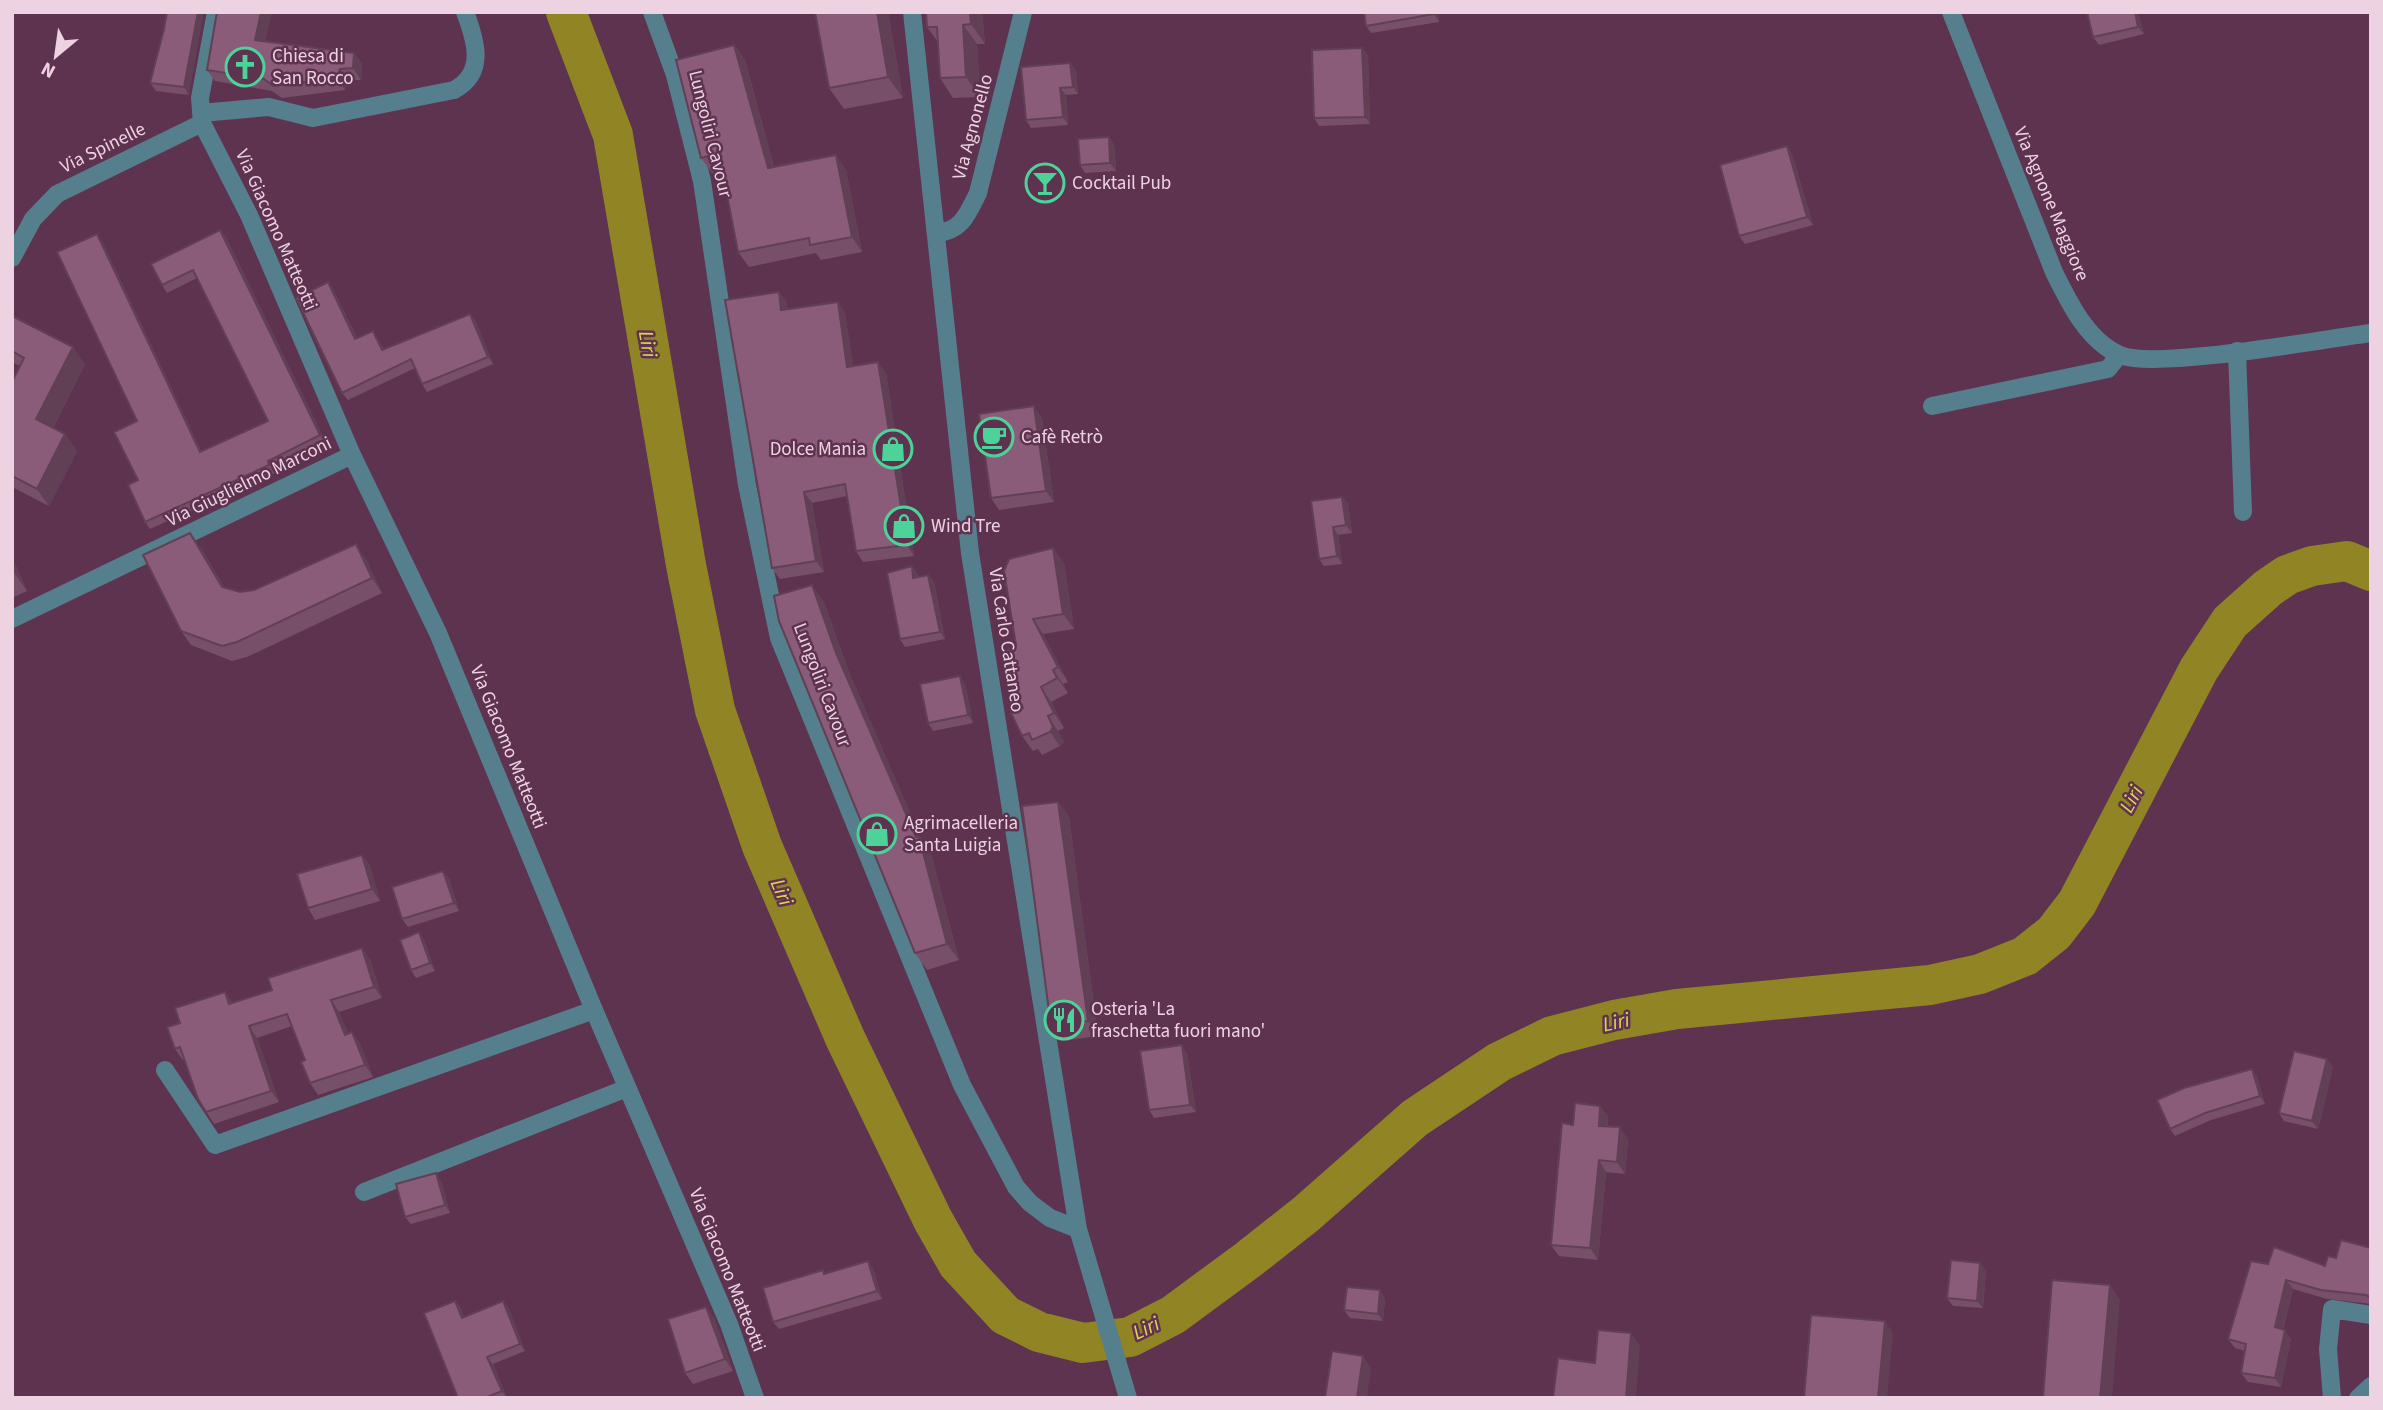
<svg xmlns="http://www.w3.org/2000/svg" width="2383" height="1410" font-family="'Source Sans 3',sans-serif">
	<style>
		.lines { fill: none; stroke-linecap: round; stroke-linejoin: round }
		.river { stroke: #918425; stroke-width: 40 }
		.minor { stroke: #557f8d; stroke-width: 18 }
		.wall { fill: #774f68 }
		.shaded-wall { fill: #614055 }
		.building { fill: #8a5c79; stroke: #614055; stroke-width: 2 }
		.labels { text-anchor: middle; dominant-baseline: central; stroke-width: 5; stroke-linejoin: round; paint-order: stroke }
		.poi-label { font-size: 19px; fill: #edd2e2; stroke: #5e334f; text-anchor: start }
		.street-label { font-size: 19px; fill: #edd2e2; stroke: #5e334f }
		.water-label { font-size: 21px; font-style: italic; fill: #e3d156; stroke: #5e334f }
	</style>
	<rect width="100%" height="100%" fill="#5e334f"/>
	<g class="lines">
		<!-- river -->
		<path class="river" d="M566,12L613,135L686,565L715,710L762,846L845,1038L933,1220L958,1264L1005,1315L1039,1332L1083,1343L1130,1337L1173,1315L1249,1259L1306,1214L1415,1118L1499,1062L1552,1036L1614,1020L1677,1009L1930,985L1980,974L2025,956L2054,933L2077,903L2199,669L2230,622L2268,588L2287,575L2312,566L2347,561L2371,571"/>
		<!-- minor -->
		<path class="minor" d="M216,12L200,98L202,123L249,215L352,455L438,633L594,1010L729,1324L755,1398
			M652,12L675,75L702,181L747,485L779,638L962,1085L1016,1187L1030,1203L1050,1218L1078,1229
			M912,12L970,553L1078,1229L1128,1398
			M1951,12L2054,272C2069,302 2087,341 2120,355C2155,370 2324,339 2371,333
			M201,113L269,107L313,118L454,90C486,73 476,41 465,12
			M937,233C962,231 968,213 978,193L1023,12
			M12,258L33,219L57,194L202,123
			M2237,351L2243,512
			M1932,406L2108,369L2119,355
			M12,619L352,455
			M165,1070L215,1145L594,1010
			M364,1192L627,1088
			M2332,1398L2328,1349L2332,1309L2371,1315
			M2358,1398L2371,1386"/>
	</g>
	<!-- wall -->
	<path class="wall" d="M888,12L903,98L844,109L829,88Z
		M926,12H982L985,44H977L980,97L953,98L940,78L938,42L927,27Z
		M1438,12L1439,22L1371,33L1366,26Z
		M2138,12L2144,34L2099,45L2093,37Z
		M164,29L189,95L156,91L150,83Z
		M265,41L354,53L362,64L361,80H348L345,90L282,98L272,91L215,81L207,70Z
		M734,45L745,60L774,167L846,170L862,252L821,260L816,253L749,267L738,252L722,170L712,173L701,158Z
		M1362,48L1368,56L1370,124L1319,126L1314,118Z
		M1070,63L1076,71L1078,94L1066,95L1068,125L1031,128L1026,120Z
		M1109,137L1114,145L1116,171L1085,173L1080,165Z
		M1787,146L1792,154L1813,225L1745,244L1739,236Z
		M220,230L226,237L326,443L273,469L275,473L150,529L145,522L138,480L137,421L102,241L201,451L268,421L197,278L167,293L162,285Z
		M328,282L333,289L357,338L373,331L384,350L470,314L476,322L493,364L427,392L422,384L415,368L348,400L342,393Z
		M779,292L787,303V309L845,313L853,366L886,373L914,556L863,562L856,551L847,496L812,503L824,572L780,579L772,568Z
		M12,316L85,364L53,428L65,434L77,451L49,506L12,487V382L20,366L12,362Z
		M1042,418L1054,502L999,510L991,498Z
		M1342,497L1348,504L1352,533L1338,535L1342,564L1324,566L1319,559Z
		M201,548L224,587L240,592L254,590L366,559L382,593L247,657L232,661L191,645L181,631Z
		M12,557L27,591L12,598Z
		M1064,563L1074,629L1043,634L1068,682L1063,684L1068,693L1051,702L1064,728L1058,731L1064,742L1060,746L1042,755L1038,749L1033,751L1022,736L1023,708L1013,676L1014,662L1016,645Z
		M912,566L917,573L918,577L928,575L934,582L945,639L905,647L900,639Z
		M824,602L848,670L923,843L931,854L959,960L927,970L915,953Z
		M960,676L965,684L973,723L933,731L928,723Z
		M1058,802L1069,817L1098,1036L1062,1041L1051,1026Z
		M362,855L370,866L380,901L315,920L308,908Z
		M449,878L459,911L408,927L402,919Z
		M419,932L424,940L435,971L416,978L411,970Z
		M370,959L382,998L339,1012L348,1034L352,1032L360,1044L373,1077L318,1095L310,1083L305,1060L292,1026L257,1038L279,1102L214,1124L198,1099L184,1060H183L175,1049L233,1003Z
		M1187,1053L1196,1112L1154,1118L1149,1110Z
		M2327,1059L2333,1067L2318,1129L2284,1121L2279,1113Z
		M2252,1069L2257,1077L2265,1104L2211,1120L2175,1136L2170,1129Z
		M1600,1106L1608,1117V1126L1628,1139L1625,1174L1606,1172L1598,1260L1559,1256L1551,1245L1573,1125Z
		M441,1181L450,1213L411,1224L405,1217Z
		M2371,1248V1304L2327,1299L2293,1289L2283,1330L2291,1339L2281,1387L2248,1382L2241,1373L2245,1351L2235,1348L2228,1339L2268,1264L2325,1266L2336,1258Z
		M873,1268L882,1299L779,1329L773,1322L823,1270L825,1273Z
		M1986,1270L1983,1308L1953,1306L1947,1298Z
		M1385,1298L1383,1321L1350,1318L1344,1310Z
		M455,1301L461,1309L464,1317L503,1301L509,1309L525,1351L493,1364L507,1398H458Z
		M714,1318L733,1371L693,1384L685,1373Z"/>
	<!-- shaded-wall -->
	<path class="shaded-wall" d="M198,12H204L189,95L184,87Z
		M261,12H272L263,52L255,40Z
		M877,12H888L903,98L888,77Z
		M970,12H982L985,44L971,24Z
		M1433,12H1438L1439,22L1434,14Z
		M2135,12H2138L2144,34L2138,27Z
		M963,25L977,44L980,97L966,77Z
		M734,45L745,60L778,183L768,168Z
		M1362,48L1368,56L1370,124L1365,117Z
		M354,53L362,64L361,80L353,68Z
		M1070,63L1076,71L1078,94L1073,87Z
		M340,69L348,80L345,90L337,78Z
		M1060,88L1066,95L1068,125L1063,117Z
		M1109,137L1114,145L1116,171L1110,163Z
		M1787,146L1792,154L1813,225L1807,217Z
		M836,155L846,170L862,252L852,237Z
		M220,230L226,237L326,443L320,435Z
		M97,234L102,241L205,460L200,452Z
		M328,282L333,289L361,347L355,339Z
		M779,292L787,303L789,321L781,310Z
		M838,302L845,313L855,378L847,367Z
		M470,314L476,322L493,364L488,357Z
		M73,347L85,364L48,437L36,419Z
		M878,362L886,373L914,556L907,545Z
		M1034,406L1042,418L1054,502L1046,491Z
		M65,434L77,451L49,506L37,489Z
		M804,492L812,503L824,572L816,561Z
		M1342,497L1348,504L1352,533L1346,525Z
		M1333,527L1338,535L1342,564L1337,556Z
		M190,533L201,548L232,601L222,587Z
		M356,544L366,559L382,593L372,578Z
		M1053,548L1064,563L1074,629L1063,614Z
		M12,557L27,591L15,574L12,568Z
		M912,566L917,573L919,585L913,578Z
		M928,575L934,582L945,639L940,632Z
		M812,585L824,602L848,670L923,843L931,854L959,960L947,944L916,837L836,653Z
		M1033,619L1043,634L1068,682L1058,667Z
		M1053,670L1063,684L1068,693L1057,678Z
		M960,676L965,684L973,723L968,715Z
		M1041,687L1051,702L1064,728L1054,713Z
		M1048,716L1058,731L1064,742L1060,746L1050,732Z
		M1058,802L1069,817L1098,1036L1088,1021Z
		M362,855L370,866L380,901L372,889Z
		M443,871L449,878L459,911L454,903Z
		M419,932L424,940L435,971L430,963Z
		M362,948L370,959L382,998L374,987Z
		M225,992L233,1003L229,1004Z
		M331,1000L339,1012L353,1046L345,1035Z
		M249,1026L257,1038L279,1102L271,1091Z
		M352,1032L360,1044L373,1077L365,1065Z
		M1182,1045L1187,1053L1196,1112L1190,1105Z
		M2327,1059L2333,1067L2318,1129L2312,1121Z
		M2252,1069L2257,1077L2265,1104L2260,1096Z
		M1600,1106L1608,1117L1607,1137L1599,1126Z
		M1620,1127L1628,1139L1625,1174L1617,1162Z
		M1599,1160L1606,1172L1598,1260L1590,1248Z
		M436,1173L441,1181L450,1213L445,1205Z
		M868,1261L873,1268L882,1299L877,1291Z
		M1980,1263L1986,1270L1983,1308L1977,1301Z
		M2286,1280L2293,1289L2281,1336L2275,1327Z
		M2110,1285L2120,1300L2112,1398H2100Z
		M1380,1290L1385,1298L1383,1321L1378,1314Z
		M455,1301L461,1309L467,1325L462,1318Z
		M503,1301L509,1309L525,1351L520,1344Z
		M706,1307L714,1318L733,1371L725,1359Z
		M1885,1321L1893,1333L1887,1398H1878Z
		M2285,1330L2291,1339L2281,1387L2275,1378Z
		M1631,1333L1640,1346L1636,1398H1626Z
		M1363,1356L1371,1368L1367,1398H1357Z
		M487,1357L493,1364L507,1398L502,1391Z"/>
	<!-- building -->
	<path class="building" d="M167,12H198L184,87L150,83L164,29Z
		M217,12H261L255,40L354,53L353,68L340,69L337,78L273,86L264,79L207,70Z
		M815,12H877L888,77L829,88Z
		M926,12H970L971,24L963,25L966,77L940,78L937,27H927Z
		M1364,12H1433L1434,14L1366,26Z
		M2087,12H2135L2138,27L2093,37Z
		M734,45L768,168L836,155L852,237L810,245L809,238L738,252L719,153L701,158L676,60Z
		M1362,48L1365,117L1314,118L1312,50Z
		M1070,63L1073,87L1060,88L1063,117L1026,120L1021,67Z
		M1109,137L1110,163L1080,165L1078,139Z
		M1787,146L1807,217L1739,236L1720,165Z
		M220,230L320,435L268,461L269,465L145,522L128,485L138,480L114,432L137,421L57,252L97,234L200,452L268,421L193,270L162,285L151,264Z
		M328,282L355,339L373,331L382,350L470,314L488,357L422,384L411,359L342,393L296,298Z
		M779,292L781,310L838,302L847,367L878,362L907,545L856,551L845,484L804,492L816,561L772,568L725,300Z
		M12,316L73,347L36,419L65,434L37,489L12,476V382L24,358L12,351Z
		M1034,406L1046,491L991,498L979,414Z
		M1342,497L1346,525L1333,527L1337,556L1319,559L1311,501Z
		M190,533L222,587L240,592L254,590L356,544L372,578L237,642L222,646L181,631L143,555Z
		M1053,548L1063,614L1033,619L1058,667L1053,670L1057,678L1041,687L1054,713L1048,716L1053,727L1050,732L1032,740L1029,733L1022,736L1011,713L1023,708L1008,679L1013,676L1008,665L1014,662L1008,650L1016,645L1004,571L1009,559Z
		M912,566L913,578L928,575L940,632L900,639L887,573Z
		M812,585L836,653L916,837H919L947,944L915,953L779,621L774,596Z
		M960,676L968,715L928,723L920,684Z
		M1058,802L1088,1021L1051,1026L1022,806Z
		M362,855L372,889L308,908L297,874Z
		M443,871L454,903L402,919L392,887Z
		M419,932L430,963L411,970L400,940Z
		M362,948L374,987L331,1000L345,1035L352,1032L365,1065L310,1083L301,1062L305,1060L287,1014L249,1026L271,1091L206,1112L198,1099L180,1047L175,1049L167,1027L180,1023L175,1008L225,992L229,1004L272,990L268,978Z
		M1182,1045L1190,1105L1149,1110L1140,1051Z
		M2294,1051L2327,1059L2312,1121L2279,1113Z
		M2252,1069L2260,1096L2205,1113L2170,1129L2157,1100L2184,1088Z
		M1575,1103L1600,1106L1599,1126L1620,1127L1617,1162L1599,1160L1590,1248L1551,1245L1562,1123L1573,1125Z
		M436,1173L445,1205L405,1217L396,1184Z
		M2341,1240L2371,1248V1298L2366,1295L2321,1290L2286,1280L2275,1327L2285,1330L2275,1378L2241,1373L2246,1344L2228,1339L2251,1261L2268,1264L2274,1247L2325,1266L2328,1256L2336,1258Z
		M1951,1260L1980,1263L1977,1301L1947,1298Z
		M868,1261L877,1291L773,1322L763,1288L823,1270L824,1274Z
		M2052,1280L2110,1285L2100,1398H2043Z
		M1347,1287L1380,1290L1378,1314L1344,1310Z
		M455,1301L462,1318L503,1301L520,1344L487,1357L502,1391L485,1398H458L424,1313Z
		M706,1307L725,1359L685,1373L668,1319Z
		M1811,1315L1885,1321L1878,1398H1804Z
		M1598,1330L1631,1333L1626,1398H1553L1558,1358L1595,1363Z
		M1332,1351L1363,1356L1357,1398H1325Z"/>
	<!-- icons -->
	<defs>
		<symbol id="church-ring" viewBox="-11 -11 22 22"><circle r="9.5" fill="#5e334f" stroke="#4dd39a" stroke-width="1.5"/><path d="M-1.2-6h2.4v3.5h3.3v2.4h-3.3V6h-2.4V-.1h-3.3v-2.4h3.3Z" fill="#4dd39a"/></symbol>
		<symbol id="bar-ring" viewBox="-11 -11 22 22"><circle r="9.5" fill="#5e334f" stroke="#4dd39a" stroke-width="1.5"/><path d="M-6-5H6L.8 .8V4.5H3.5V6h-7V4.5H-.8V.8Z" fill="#4dd39a"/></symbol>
		<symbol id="cafe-ring" viewBox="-11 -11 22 22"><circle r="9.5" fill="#5e334f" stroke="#4dd39a" stroke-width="1.5"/><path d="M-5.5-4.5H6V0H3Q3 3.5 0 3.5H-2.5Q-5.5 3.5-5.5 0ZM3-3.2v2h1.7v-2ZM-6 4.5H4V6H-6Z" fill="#4dd39a"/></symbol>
		<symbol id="shop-ring" viewBox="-11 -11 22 22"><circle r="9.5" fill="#5e334f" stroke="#4dd39a" stroke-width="1.5"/><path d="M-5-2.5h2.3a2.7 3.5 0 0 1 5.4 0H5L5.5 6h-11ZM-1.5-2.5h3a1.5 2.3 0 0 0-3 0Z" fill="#4dd39a"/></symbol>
		<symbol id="restaurant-ring" viewBox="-11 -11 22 22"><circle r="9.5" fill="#5e334f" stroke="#4dd39a" stroke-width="1.5"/><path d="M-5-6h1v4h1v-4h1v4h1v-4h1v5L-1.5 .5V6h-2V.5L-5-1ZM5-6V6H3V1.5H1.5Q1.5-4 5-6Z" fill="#4dd39a"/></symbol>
	</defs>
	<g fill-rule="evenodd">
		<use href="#church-ring" x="223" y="45" width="44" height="44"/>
		<use href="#bar-ring" x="1023" y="161" width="44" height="44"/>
		<use href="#cafe-ring" x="972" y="415" width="44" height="44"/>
		<use href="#shop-ring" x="871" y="427" width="44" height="44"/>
		<use href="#shop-ring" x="882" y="504" width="44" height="44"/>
		<use href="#shop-ring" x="855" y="812" width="44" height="44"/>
		<use href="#restaurant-ring" x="1042" y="998" width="44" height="44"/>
	</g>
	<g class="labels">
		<!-- poi labels -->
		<g class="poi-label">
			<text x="272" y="56">Chiesa di<tspan x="272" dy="22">San Rocco</tspan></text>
			<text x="1072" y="183">Cocktail Pub</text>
			<text x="1021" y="437">Cafè Retrò</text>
			<text x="866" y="449" text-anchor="end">Dolce Mania</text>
			<text x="931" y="526">Wind Tre</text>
			<text x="904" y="823">Agrimacelleria<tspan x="904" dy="22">Santa Luigia</tspan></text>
			<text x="1091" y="1009">Osteria 'La<tspan x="1091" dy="22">fraschetta fuori mano'</tspan></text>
		</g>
		<!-- street labels -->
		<g class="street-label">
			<text transform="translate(973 127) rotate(-75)">Via Agnonello</text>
			<text transform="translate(710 134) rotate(76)">Lungoliri Cavour</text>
			<text transform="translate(103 148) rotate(-26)">Via Spinelle</text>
			<text transform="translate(2051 204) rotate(67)">Via Agnone Maggiore</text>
			<text transform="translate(276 230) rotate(66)">Via Giacomo Matteotti</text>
			<text transform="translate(249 482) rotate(-26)">Via Giuglielmo Marconi</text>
			<text transform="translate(1006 640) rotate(81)">Via Carlo Cattaneo</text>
			<text transform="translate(822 685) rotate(69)">Lungoliri Cavour</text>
			<text transform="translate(508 747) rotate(68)">Via Giacomo Matteotti</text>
			<text transform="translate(727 1270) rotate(68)">Via Giacomo Matteotti</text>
		</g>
		<!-- water labels -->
		<g class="water-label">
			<text transform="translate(648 344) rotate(80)">Liri</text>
			<text transform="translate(2131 799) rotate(-62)">Liri</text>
			<text transform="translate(782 892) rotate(67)">Liri</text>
			<text transform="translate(1616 1022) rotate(-12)">Liri</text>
			<text transform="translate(1146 1328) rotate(-25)">Liri</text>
		</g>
	</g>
	<!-- border -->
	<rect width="2383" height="1410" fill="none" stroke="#edd2e2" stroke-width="28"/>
	<!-- north arrow -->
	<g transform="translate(56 56) rotate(209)" stroke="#5e334f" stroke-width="5" paint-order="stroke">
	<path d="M0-5L12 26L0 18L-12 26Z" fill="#edd2e2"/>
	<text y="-10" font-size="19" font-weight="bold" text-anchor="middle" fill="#edd2e2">N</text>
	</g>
</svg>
